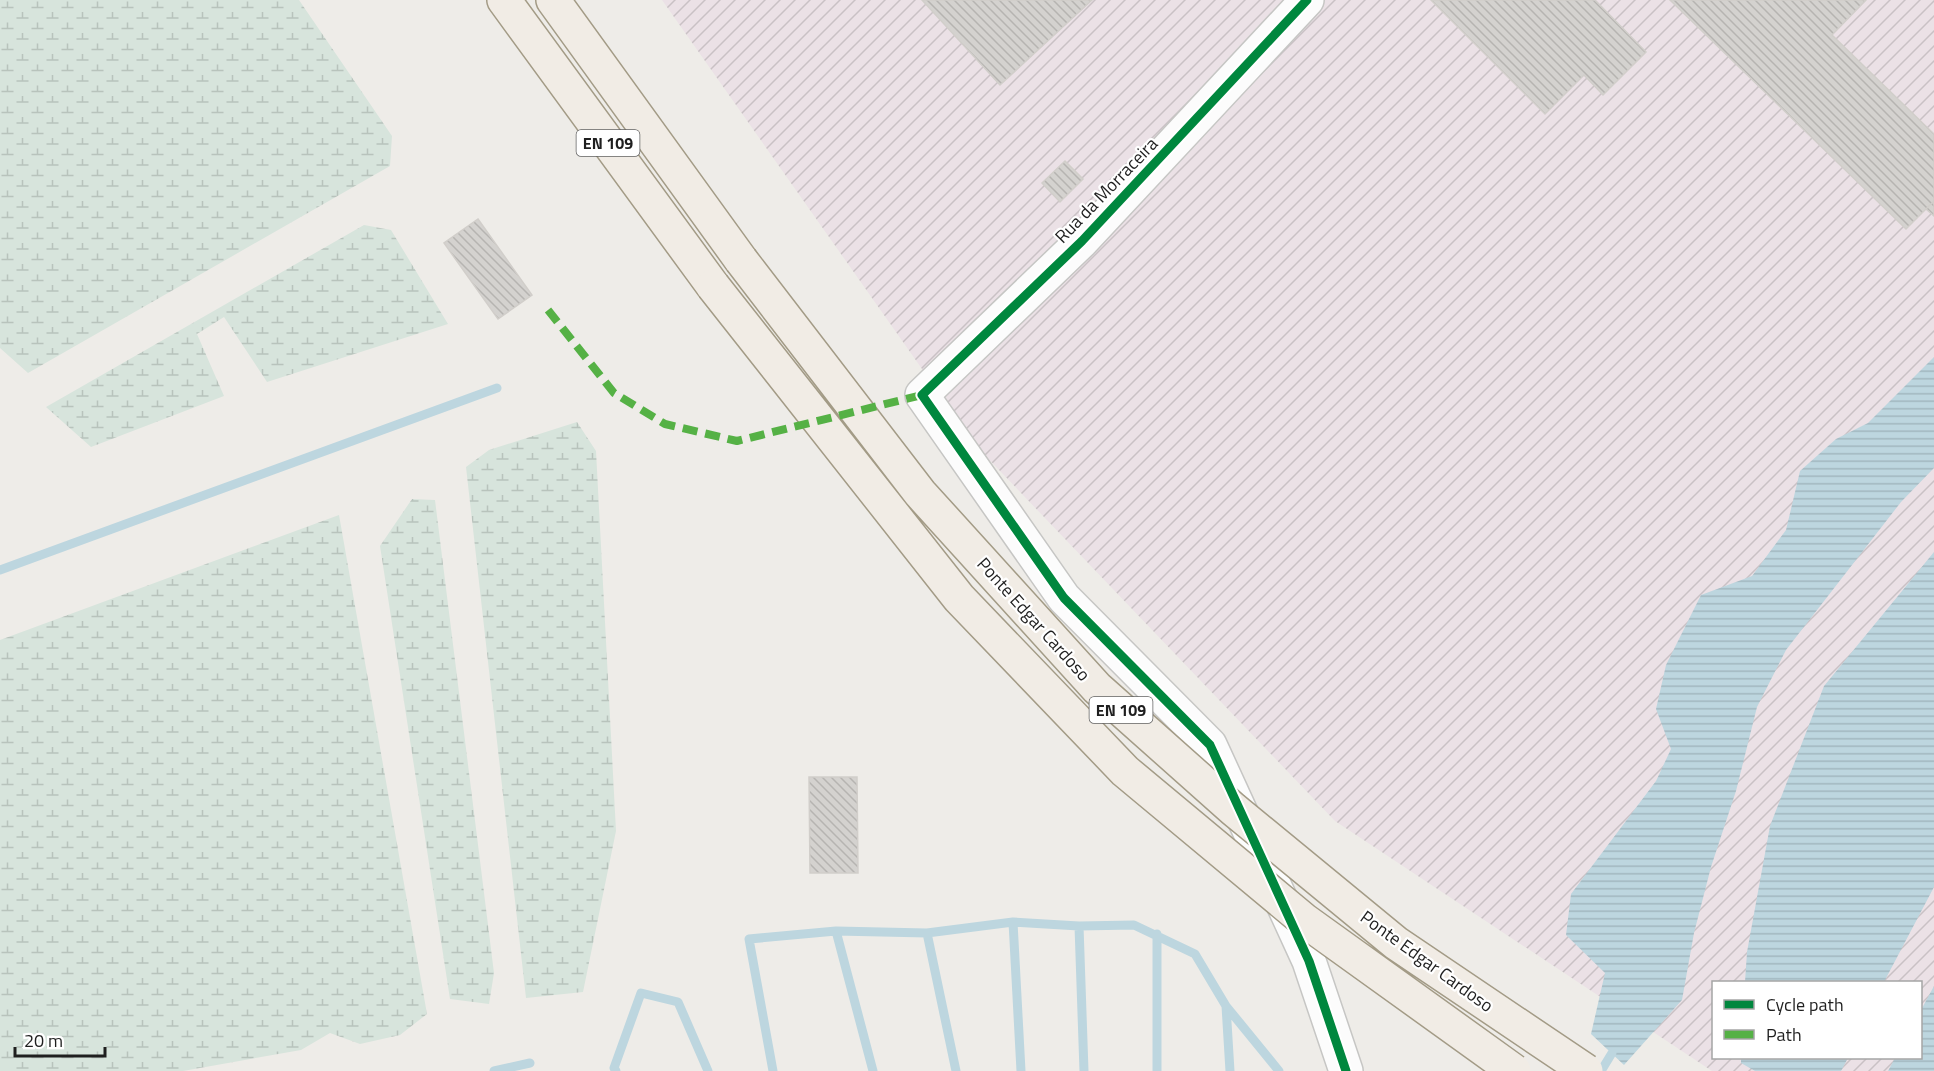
<svg xmlns="http://www.w3.org/2000/svg" width="1934" height="1071" font-family="'Titillium Web',sans-serif">
	<style>
		.industrial { fill: url(#industrial-furrows); fill-rule: evenodd }
		.wetland { fill: url(#wetland-marsh) }
		.water { fill: url(#water-rules) }
		.lines { fill: none; stroke-linecap: round; stroke-linejoin: round }
		.stream { stroke: #bdd6df; stroke-width: 9 }
		.building { fill: url(#building-back-hatch); stroke: #d1ceca; stroke-width: 1.5 }
		.street-casing { stroke: #c6c6c4; stroke-width: 36 }
		.primary-casing { stroke: #a39b86; stroke-width: 36 }
		.street { stroke: #fcfcfc; stroke-width: 33 }
		.primary { stroke: #f1ece5; stroke-width: 33 }
		.primary-bridge-casing { stroke: #a39b86; stroke-width: 36; stroke-linecap: butt }
		.primary-bridge { stroke: #f1ece5; stroke-width: 33 }
		.quiet { stroke: #55b145; stroke-width: 8; stroke-dasharray: 15 8; stroke-linecap: butt }
		.cycleway-casing { stroke: #fff; stroke-width: 13 }
		.cycleway { stroke: #00873e; stroke-width: 9 }
		.labels { text-anchor: middle; dominant-baseline: central; stroke-width: 4.5; stroke-linejoin: round; paint-order: stroke }
		.shield { fill: #fff; stroke: #626262; stroke-width: 1.5 }
		.shield-label { font-size: 16px; font-weight: bold; fill: #1f1f1f }
		.street-label { font-size: 18px; fill: #1f1f1f; stroke: #fff }
	</style>
	<defs>
		<pattern id="industrial-furrows" width="10" height="10" patternUnits="userSpaceOnUse" patternTransform="scale(1.5)"><rect width="10" height="10" fill="#ebe1e6"/><path d="M-1 1l2-2M0 10L10 0M9 11l2-2" fill="none" stroke="#c9c1c5"/></pattern>
		<pattern id="wetland-marsh" width="20" height="14" patternUnits="userSpaceOnUse" patternTransform="scale(1.5)"><rect width="20" height="14" fill="#d7e4dc"/><path d="M1 5h8M5 5V1M11 12h8M15 12V8" fill="none" stroke="#b8c3bc"/></pattern>
		<pattern id="water-rules" width="6" height="5" patternUnits="userSpaceOnUse" patternTransform="scale(1.5)"><rect width="6" height="5" fill="#bdd6df"/><path d="M0 2.5h6" fill="none" stroke="#a2b7bf"/></pattern>
		<pattern id="building-back-hatch" width="6" height="6" patternUnits="userSpaceOnUse" patternTransform="scale(1.5)"><rect width="6" height="6" fill="#d4d2cf"/><path d="M-1 5l2 2M0 0l6 6M5-1l2 2" fill="none" stroke="#b6b4b1"/></pattern>
	</defs>
	<rect width="100%" height="100%" fill="#eeece8"/>
	<!-- industrial -->
	<path class="industrial" d="M662,0H1934V1071H1712L1335,821L977,447ZM1714,982H1920V1058H1714Z"/>
	<!-- wetland -->
	<path class="wetland" d="M0,0H299L392,136L390,166L28,373L0,348Z
		M364,225L391,230L448,324L267,382L224,317L197,334L224,396L91,447L46,407Z
		M577,422L596,451L616,831L583,992L526,998L466,467L489,450Z
		M412,499L435,500L494,973L489,1004L450,999L380,546Z
		M339,515L427,1014L400,1035L360,1044L330,1033L301,1050L183,1071H0V640Z"/>
	<!-- water -->
	<path class="water" d="M1934,357V468L1901,502L1786,650L1757,707L1736,791L1711,867L1694,933L1682,1000L1624,1065L1591,1034L1605,973L1566,935L1571,894L1656,781L1671,749L1656,709L1666,665L1701,595L1752,576L1786,530L1800,471L1836,439L1868,423Z
		M1934,552V887L1884,982H1745L1747,952L1770,826L1824,686Z
		M1934,986V1071H1888L1895,1058H1920L1921,1010Z
		M1741,1058H1848L1841,1071H1755L1741,1063Z"/>
	<g class="lines">
		<!-- stream -->
		<path class="stream" d="M0,570L497,388
			M1013,922L1021,1071
			M836,931L873,1071
			M1157,934V1071
			M494,1071L530,1063
			M616,1071L614,1068L641,993L678,1002L708,1071
			M773,1071L749,939L836,931L927,933
			M956,1071L927,933L1013,922L1079,926
			M1084,1071L1079,926L1134,925L1195,954L1226,1006
			M1230,1071L1226,1006L1279,1071
			M1601,1071L1612,1053"/>
	</g>
	<!-- building -->
	<path class="building" d="M922,0H1092L1000,85Z
		M1431,0H1595L1646,52L1603,95L1584,75L1545,114Z
		M1670,0H1866L1832,35L1934,134V201L1906,229Z
		M1065,161L1083,179L1060,202L1042,183Z
		M1934,201V216L1926,209Z
		M478,219L532,295L498,319L444,243Z
		M809,777H857L858,873H810Z"/>
	<g class="lines">
		<defs>
			<path id="street" d="M1307,0L1082,241L922,395L1064,598L1210,745L1309,961L1346,1071"/>
			<path id="primary" d="M504,0L713,286
				M553,0L741,260"/>
		</defs>
		<!-- street casing -->
		<use href="#street" class="street-casing"/>
		<!-- primary casing -->
		<use href="#primary" class="primary-casing"/>
		<!-- street -->
		<use href="#street" class="street"/>
		<!-- primary -->
		<use href="#primary" class="primary"/>
		<defs>
			<path id="primary-bridge" d="M741,260L920,493L1097,688L1233,809L1396,943L1586,1071
				M713,286L959,598L1125,771L1304,920L1514,1071"/>
		</defs>
		<!-- primary-bridge casing -->
		<use href="#primary-bridge" class="primary-bridge-casing"/>
		<!-- primary-bridge -->
		<use href="#primary-bridge" class="primary-bridge"/>
		<!-- quiet -->
		<path class="quiet" d="M548,310L614,393L665,424L737,441L922,395"/>
		<defs>
			<path id="cycleway" d="M1307,0L1082,241L922,395L1064,598L1210,745L1309,961L1346,1071"/>
		</defs>
		<!-- cycleway casing -->
		<use href="#cycleway" class="cycleway-casing"/>
		<!-- cycleway -->
		<use href="#cycleway" class="cycleway"/>
	</g>
	<g class="labels">
		<!-- shield labels -->
		<g class="shield">
			<rect x="576.5" y="130" width="63" height="26" rx="4.5"/>
			<rect x="1089.5" y="697" width="63" height="26" rx="4.5"/>
		</g>
		<g class="shield-label">
			<text x="608" y="143">EN 109</text>
			<text x="1121" y="710">EN 109</text>
		</g>
		<!-- street labels -->
		<g class="street-label">
			<text transform="translate(1106 190) rotate(-46)">Rua da Morraceira</text>
			<text transform="translate(1034 619) rotate(48)">Ponte Edgar Cardoso</text>
			<text transform="translate(1427 961) rotate(36)">Ponte Edgar Cardoso</text>
		</g>
	</g>
	<!-- legend -->
	<rect x="1712" y="981" width="210" height="78" fill="#ffffff" stroke="#a5a5a5" stroke-width="1.5"/>
	<rect x="1724" y="1000" width="30" height="9" fill="#00873e" stroke="#a5a5a5" stroke-width="1.5"/>
	<text x="1766" y="1011" font-size="18" fill="#1f1f1f">Cycle path</text>
	<rect x="1724" y="1030" width="30" height="9" fill="#55b145" stroke="#a5a5a5" stroke-width="1.5"/>
	<text x="1766" y="1041" font-size="18" fill="#1f1f1f">Path</text>
	<!-- scale -->
	<path d="M15 1047v9h90v-9" fill="none" stroke="#1f1f1f" stroke-width="3"/>
	<text x="24" y="1047" font-size="18" fill="#1f1f1f" stroke="#ffffff" stroke-width="4.5" paint-order="stroke">20 m</text>
</svg>
